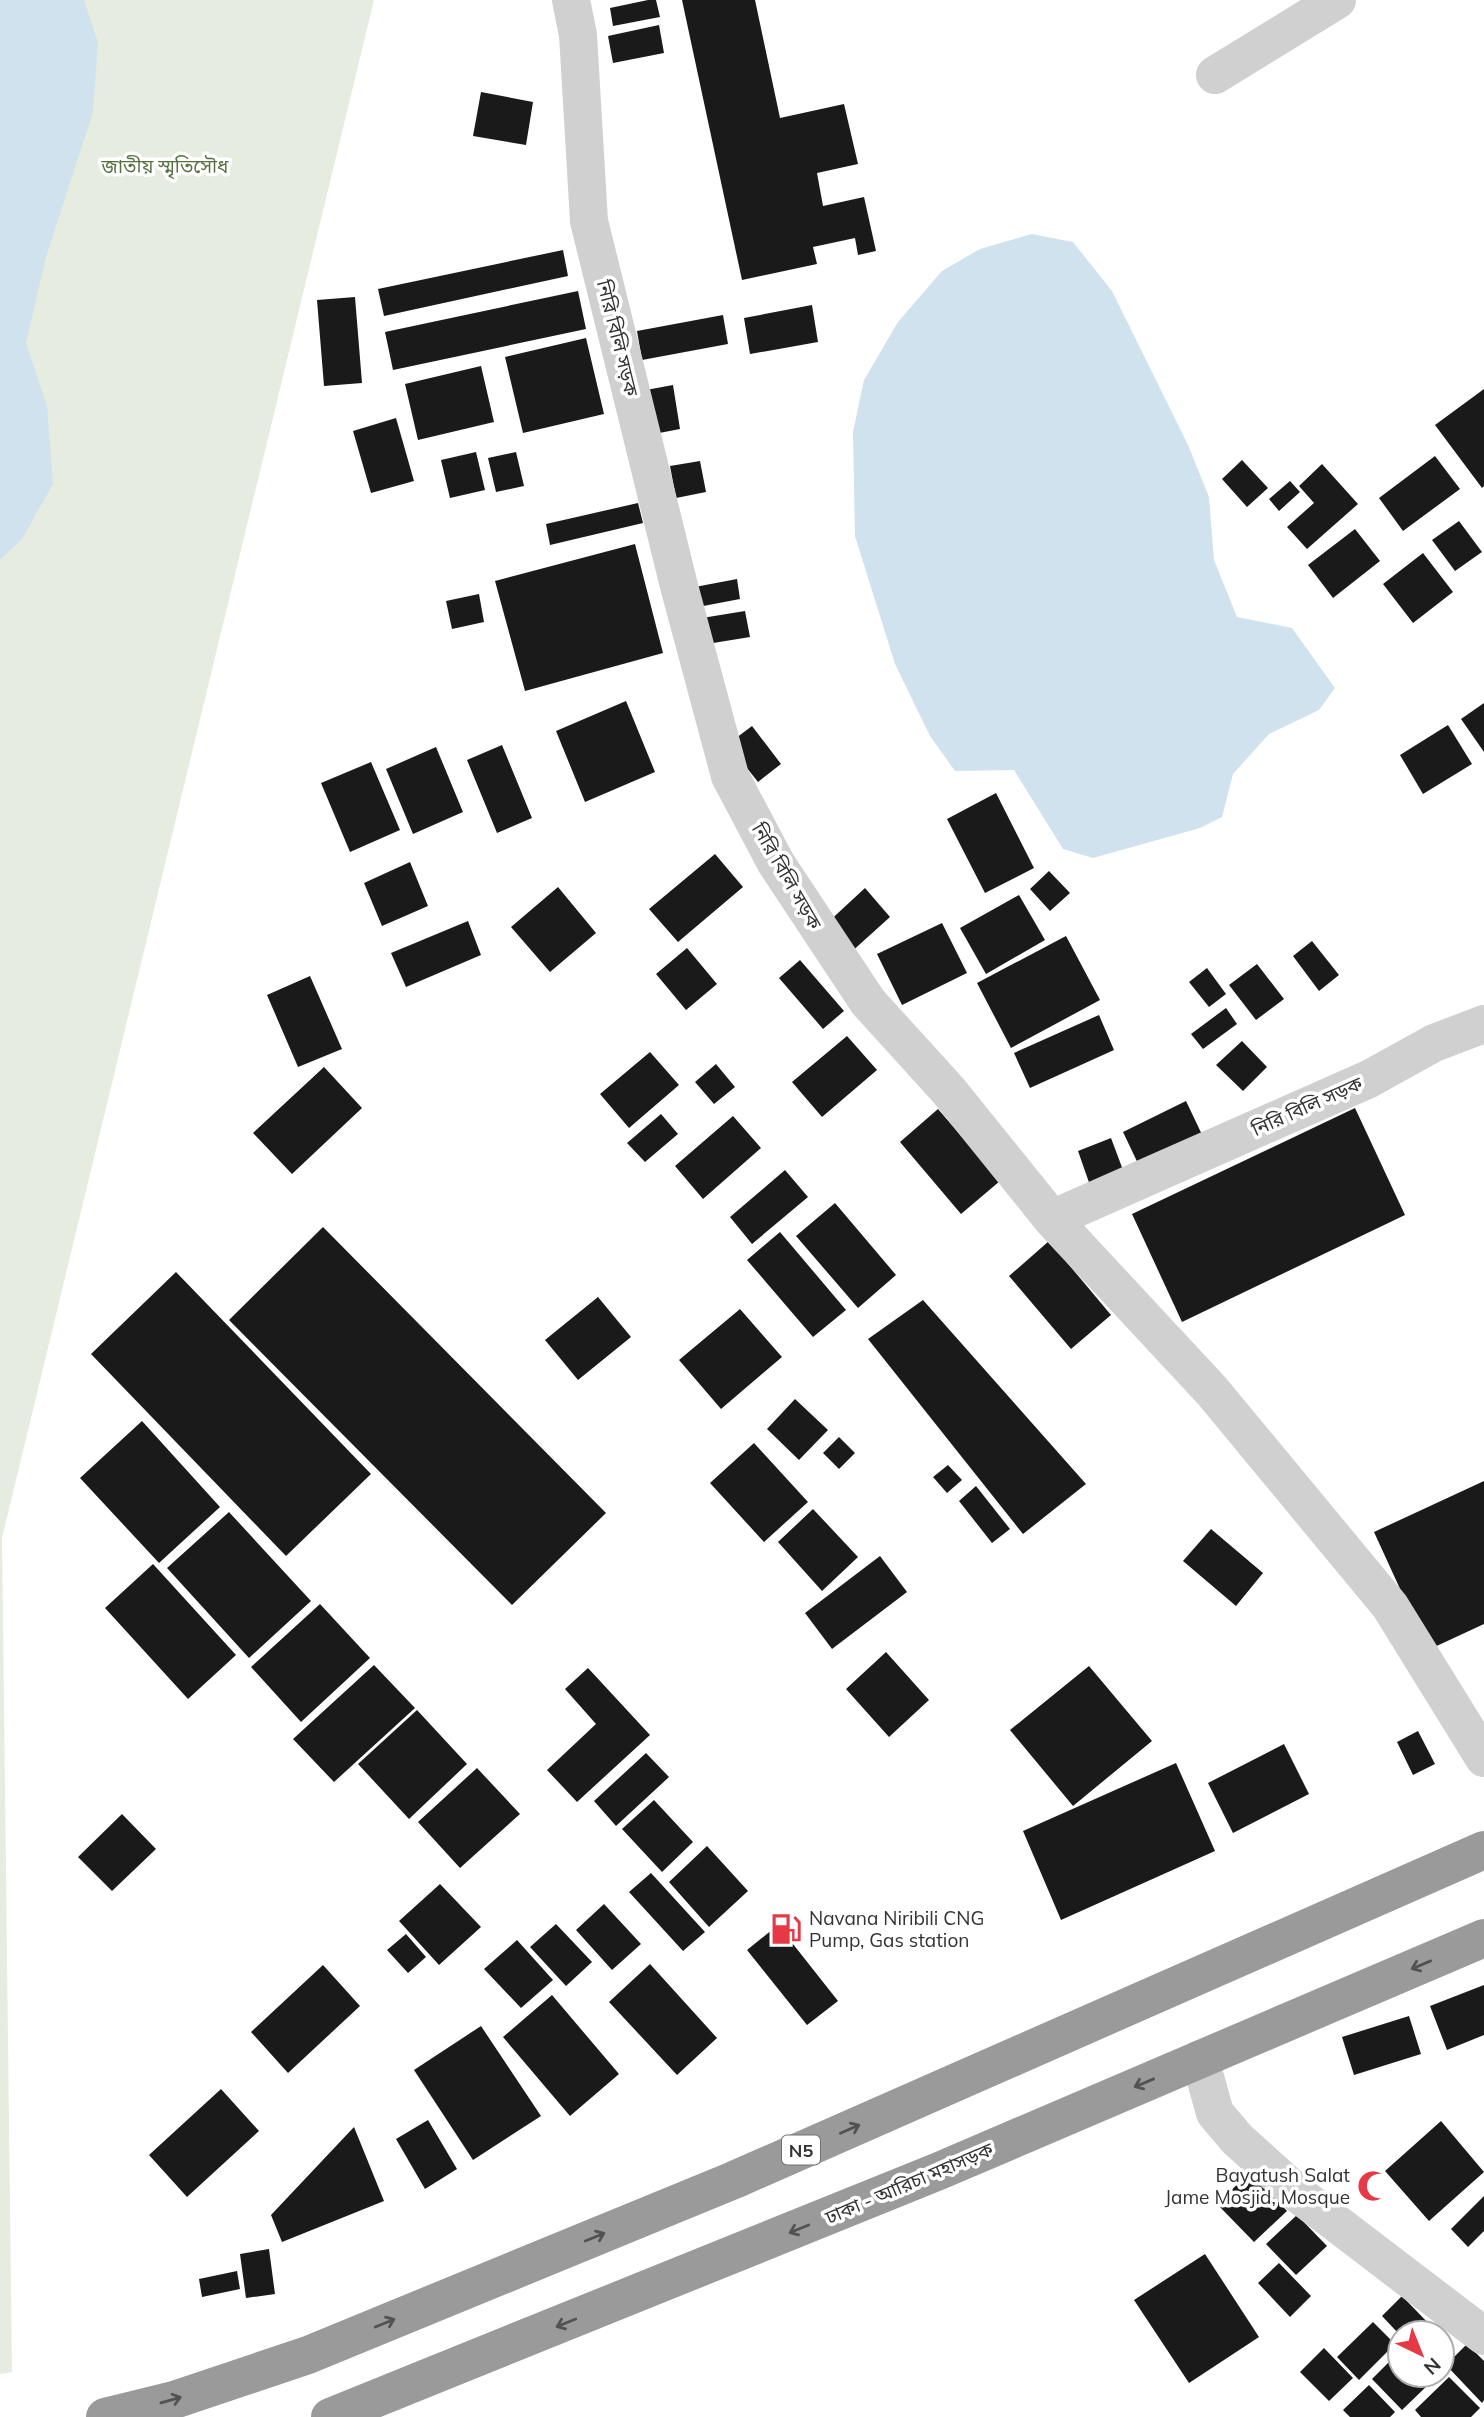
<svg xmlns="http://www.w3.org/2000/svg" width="1484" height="2417" font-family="Mulish,'Noto Sans Bengali',sans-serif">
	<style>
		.green { fill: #e6ecdf }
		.water { fill: #cfe2ee }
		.building { fill: #1a1a1a }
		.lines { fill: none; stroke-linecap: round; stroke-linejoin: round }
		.minor { stroke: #d0d0d0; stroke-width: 38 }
		.highway { stroke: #9a9a9a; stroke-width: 38 }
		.oneway { stroke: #525252 }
		.labels { text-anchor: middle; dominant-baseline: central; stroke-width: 7; stroke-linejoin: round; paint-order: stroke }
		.shield { fill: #fff; stroke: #707070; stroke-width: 2 }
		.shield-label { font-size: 18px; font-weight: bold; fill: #333 }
		.park-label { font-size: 19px; fill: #56703f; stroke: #fff }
		.street-label { font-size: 19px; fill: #333; stroke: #fff }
		.poi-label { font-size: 19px; fill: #333; stroke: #fff; text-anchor: start }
	</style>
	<rect width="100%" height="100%" fill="#fff"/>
	<!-- green -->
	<path class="green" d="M0,0H374L2,1538L12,2372L0,2374Z"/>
	<!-- water -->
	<path class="water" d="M0,0H84L98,43L93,112L46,257L26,343L47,406L53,484L22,539L0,560Z
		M1032,234L1073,242L1112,291L1188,445L1209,497L1214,560L1237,617L1292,628L1335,688L1319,710L1269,734L1233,774L1222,817L1200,828L1093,858L1063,849L1014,770L955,771L930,736L895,664L855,536L853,432L864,380L898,322L942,271L980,249Z"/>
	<!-- building -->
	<path class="building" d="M648,0H656L660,17L613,26L610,8Z
		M682,0H755L780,118L844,104L858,164L817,173L823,206L864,197L876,251L858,255L855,238L813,247L817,264L742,280Z
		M659,25L664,53L613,63L608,36Z
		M481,92L533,102L526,145L473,136Z
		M563,250L568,276L384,316L378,289Z
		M578,291L586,329L393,370L385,332Z
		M355,297L362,383L324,386L317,300Z
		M812,305L818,342L750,354L744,318Z
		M723,315L728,344L642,360L637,331Z
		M586,338L604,414L523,433L505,357Z
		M481,366L494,422L418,440L405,384Z
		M673,385L680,429L654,434L646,390Z
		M1484,389V486L1482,488L1435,425Z
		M396,418L414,481L371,493L353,431Z
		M476,452L485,490L450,498L441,460Z
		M516,452L524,486L496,492L488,458Z
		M1435,456L1460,489L1403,531L1379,498Z
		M1242,460L1268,488L1247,507L1222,479Z
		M700,461L706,492L676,498L670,466Z
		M1322,464L1358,504L1307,549L1287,527L1314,503L1299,486Z
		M1290,481L1300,492L1279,511L1269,499Z
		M638,503L643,523L550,545L546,524Z
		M1459,521L1482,552L1455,571L1432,540Z
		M1355,529L1380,561L1333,598L1308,565Z
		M635,544L663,653L525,691L495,581Z
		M1423,553L1453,592L1413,623L1383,584Z
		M737,579L740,599L698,607L695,587Z
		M479,594L484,622L452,629L446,601Z
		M745,611L750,637L707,644L702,618Z
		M626,701L655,772L585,802L556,731Z
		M1484,703V752L1461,719Z
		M1448,725L1472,764L1423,794L1400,755Z
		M752,726L781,764L758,782L728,744Z
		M502,745L532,818L497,833L467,760Z
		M436,747L463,812L413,834L386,769Z
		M371,762L400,830L350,852L321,783Z
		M996,793L1034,868L985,893L947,819Z
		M715,854L743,887L678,942L649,909Z
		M410,862L428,906L382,926L364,883Z
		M1049,871L1070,893L1050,911L1030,889Z
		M558,887L596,933L550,972L511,927Z
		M865,888L890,917L849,954L824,926Z
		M1019,895L1045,940L986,974L960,928Z
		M468,921L481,955L406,987L391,953Z
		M942,923L967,973L902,1005L877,954Z
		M1066,936L1100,1000L1011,1048L977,983Z
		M1312,941L1339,975L1319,991L1293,956Z
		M687,948L717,984L686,1010L656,974Z
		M800,960L844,1011L823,1029L779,978Z
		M1257,964L1284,999L1256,1020L1229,985Z
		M1207,968L1226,994L1209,1007L1189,982Z
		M310,976L342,1049L298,1067L267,995Z
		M1226,1008L1237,1024L1203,1049L1191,1034Z
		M1099,1015L1114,1050L1030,1088L1014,1053Z
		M847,1036L877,1070L822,1117L792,1082Z
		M1242,1041L1267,1067L1243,1091L1216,1065Z
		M650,1052L679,1085L629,1128L600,1094Z
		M716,1064L735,1087L714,1104L695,1082Z
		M324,1067L362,1108L292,1174L253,1133Z
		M1186,1101L1206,1143L1143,1174L1123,1132Z
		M1355,1108L1405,1215L1182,1322L1132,1214Z
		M938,1109L1000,1181L961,1214L900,1142Z
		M661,1114L678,1134L645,1162L627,1143Z
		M733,1116L761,1148L703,1199L675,1166Z
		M1111,1138L1126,1178L1092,1191L1078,1151Z
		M785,1170L808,1197L752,1244L730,1217Z
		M835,1203L896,1275L858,1308L796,1236Z
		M323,1227L606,1513L512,1605L229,1320Z
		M780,1232L846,1310L813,1337L747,1260Z
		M1049,1241L1111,1315L1071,1349L1009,1276Z
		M176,1272L371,1474L286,1556L91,1354Z
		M598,1297L631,1337L578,1380L545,1340Z
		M923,1300L1086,1484L1023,1534L868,1339Z
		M740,1309L782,1357L721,1409L679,1360Z
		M795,1399L828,1430L799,1460L767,1429Z
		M142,1421L220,1507L159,1563L80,1478Z
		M839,1437L855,1453L839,1469L823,1453Z
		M754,1443L808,1502L764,1542L710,1483Z
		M948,1465L962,1480L947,1493L933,1477Z
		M1484,1481V1624L1428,1650L1374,1532Z
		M976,1486L1010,1529L992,1543L959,1501Z
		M813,1509L858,1557L822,1591L778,1542Z
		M229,1512L311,1601L249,1658L167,1568Z
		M1211,1529L1263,1573L1236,1606L1183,1561Z
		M880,1556L907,1592L832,1649L805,1613Z
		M153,1564L236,1655L188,1699L105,1608Z
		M320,1604L370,1658L301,1722L251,1667Z
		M886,1652L929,1700L889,1737L846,1689Z
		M374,1665L415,1708L334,1782L293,1739Z
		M1089,1666L1152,1741L1073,1806L1010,1730Z
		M588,1668L650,1735L577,1802L547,1770L596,1724L565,1689Z
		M417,1710L467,1764L409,1819L358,1764Z
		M1418,1731L1435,1764L1413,1775L1397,1742Z
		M1284,1744L1309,1794L1233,1833L1208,1783Z
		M646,1753L669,1777L616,1826L594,1801Z
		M1176,1763L1215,1851L1061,1920L1023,1831Z
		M477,1768L520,1814L460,1868L418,1822Z
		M654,1800L693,1842L662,1872L622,1829Z
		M122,1814L156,1849L112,1891L78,1857Z
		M707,1846L748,1891L709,1927L669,1882Z
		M651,1873L705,1932L683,1951L629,1892Z
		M440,1884L481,1927L439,1965L399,1921Z
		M604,1904L641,1944L612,1970L576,1930Z
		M556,1924L592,1962L566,1986L530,1947Z
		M778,1925L838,2001L807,2025L747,1950Z
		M406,1934L426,1957L408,1973L387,1950Z
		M517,1940L553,1980L521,2008L484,1969Z
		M650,1964L717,2038L677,2075L609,2002Z
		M323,1965L360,2006L288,2073L251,2032Z
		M1484,1985V2035L1447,2050L1430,2006Z
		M552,1995L619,2074L570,2116L503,2037Z
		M1409,2016L1421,2054L1354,2075L1342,2037Z
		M481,2026L541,2116L473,2160L414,2070Z
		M221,2089L259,2131L187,2197L149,2155Z
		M428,2120L457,2169L425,2189L396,2139Z
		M1441,2121L1484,2172L1429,2221L1385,2171Z
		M354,2127L384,2201L282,2242L271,2215Z
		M1250,2172L1287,2211L1254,2242L1217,2204Z
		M1484,2196V2231L1468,2247L1451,2229Z
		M1297,2215L1327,2246L1296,2275L1266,2244Z
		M269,2249L275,2294L246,2298L240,2254Z
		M1205,2254L1259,2337L1189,2383L1134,2300Z
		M1279,2263L1311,2296L1290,2317L1258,2283Z
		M237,2271L240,2289L202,2297L199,2279Z
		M1402,2296L1432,2327L1425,2333H1398L1382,2316Z
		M1373,2322L1395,2344L1359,2380L1337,2357Z
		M1467,2344L1484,2361V2400L1482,2403L1446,2365Z
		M1324,2348L1353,2378L1329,2401L1300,2372Z
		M1400,2351V2375H1422L1430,2383L1402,2410L1372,2379Z
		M1449,2377L1480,2408L1471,2417H1421L1415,2410Z
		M1369,2385L1395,2412L1390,2417H1350L1343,2410Z"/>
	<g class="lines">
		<!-- minor -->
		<path class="minor" d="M571,0L578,35L589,221L679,586L730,776L776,863L868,1002L948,1090L1052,1219L1212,1391L1390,1606L1484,1758
			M1215,75L1337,0
			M1052,1219L1369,1079L1434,1043L1484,1024
			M1200,2059L1215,2113L1237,2139L1298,2194L1484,2336"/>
		<!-- highway -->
		<path class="highway" d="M105,2417L174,2400L308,2355L734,2180L1484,1850
			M330,2417L939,2171L1484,1938"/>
	</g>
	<!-- one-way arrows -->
	<defs><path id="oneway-shaft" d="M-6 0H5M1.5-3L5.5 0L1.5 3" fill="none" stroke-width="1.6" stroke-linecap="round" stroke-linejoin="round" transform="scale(1.75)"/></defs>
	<g class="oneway">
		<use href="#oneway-shaft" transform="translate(1421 1965) rotate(157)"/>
		<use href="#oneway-shaft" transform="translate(1144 2083) rotate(157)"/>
		<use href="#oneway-shaft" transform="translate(850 2129) rotate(-24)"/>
		<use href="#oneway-shaft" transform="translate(799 2229) rotate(158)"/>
		<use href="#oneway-shaft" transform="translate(595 2237) rotate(-22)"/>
		<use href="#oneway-shaft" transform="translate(385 2323) rotate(-22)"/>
		<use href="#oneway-shaft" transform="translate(566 2323) rotate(158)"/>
		<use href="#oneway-shaft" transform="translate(171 2400) rotate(-16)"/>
	</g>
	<!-- icons -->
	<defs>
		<symbol id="fuel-bare" viewBox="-9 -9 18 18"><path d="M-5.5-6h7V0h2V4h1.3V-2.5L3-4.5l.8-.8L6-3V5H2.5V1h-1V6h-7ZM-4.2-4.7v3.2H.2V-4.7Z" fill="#e63946" stroke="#fff" stroke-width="2.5" paint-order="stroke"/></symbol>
		<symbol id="mosque-bare" viewBox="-9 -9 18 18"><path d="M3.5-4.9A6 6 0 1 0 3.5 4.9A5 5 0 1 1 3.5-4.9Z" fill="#e63946" stroke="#fff" stroke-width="2.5" paint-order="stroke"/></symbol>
	</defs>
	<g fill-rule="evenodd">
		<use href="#fuel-bare" x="764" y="1907" width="44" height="44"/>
		<use href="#mosque-bare" x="1351" y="2164" width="44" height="44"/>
	</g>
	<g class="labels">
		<!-- shield labels -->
		<rect class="shield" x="782" y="2135.5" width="38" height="29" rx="5"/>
		<g class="shield-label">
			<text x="801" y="2150">N5</text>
		</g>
		<!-- park labels -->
		<g class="park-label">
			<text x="165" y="166">জাতীয় স্মৃতিসৌধ</text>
		</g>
		<!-- street labels -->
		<g class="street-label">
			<text transform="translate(618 338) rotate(76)">নিরি বিলি সড়ক</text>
			<text transform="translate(787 876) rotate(60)">নিরি বিলি সড়ক</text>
			<text transform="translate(1307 1106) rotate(-24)">নিরি বিলি সড়ক</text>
			<text transform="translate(909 2183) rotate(-23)">ঢাকা - আরিচা মহাসড়ক</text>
		</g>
		<!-- poi labels -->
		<g class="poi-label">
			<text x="809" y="1918">Navana Niribili CNG<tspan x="809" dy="22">Pump, Gas station</tspan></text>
			<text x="1350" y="2175" text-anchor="end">Bayatush Salat<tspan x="1350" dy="22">Jame Mosjid, Mosque</tspan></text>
		</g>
	</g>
	<!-- north arrow -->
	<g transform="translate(1421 2354) rotate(137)"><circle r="33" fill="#ffffff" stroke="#adadad" stroke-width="2"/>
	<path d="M0-5L12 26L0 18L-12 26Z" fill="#e63946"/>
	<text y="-10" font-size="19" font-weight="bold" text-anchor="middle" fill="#333333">N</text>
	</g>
</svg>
